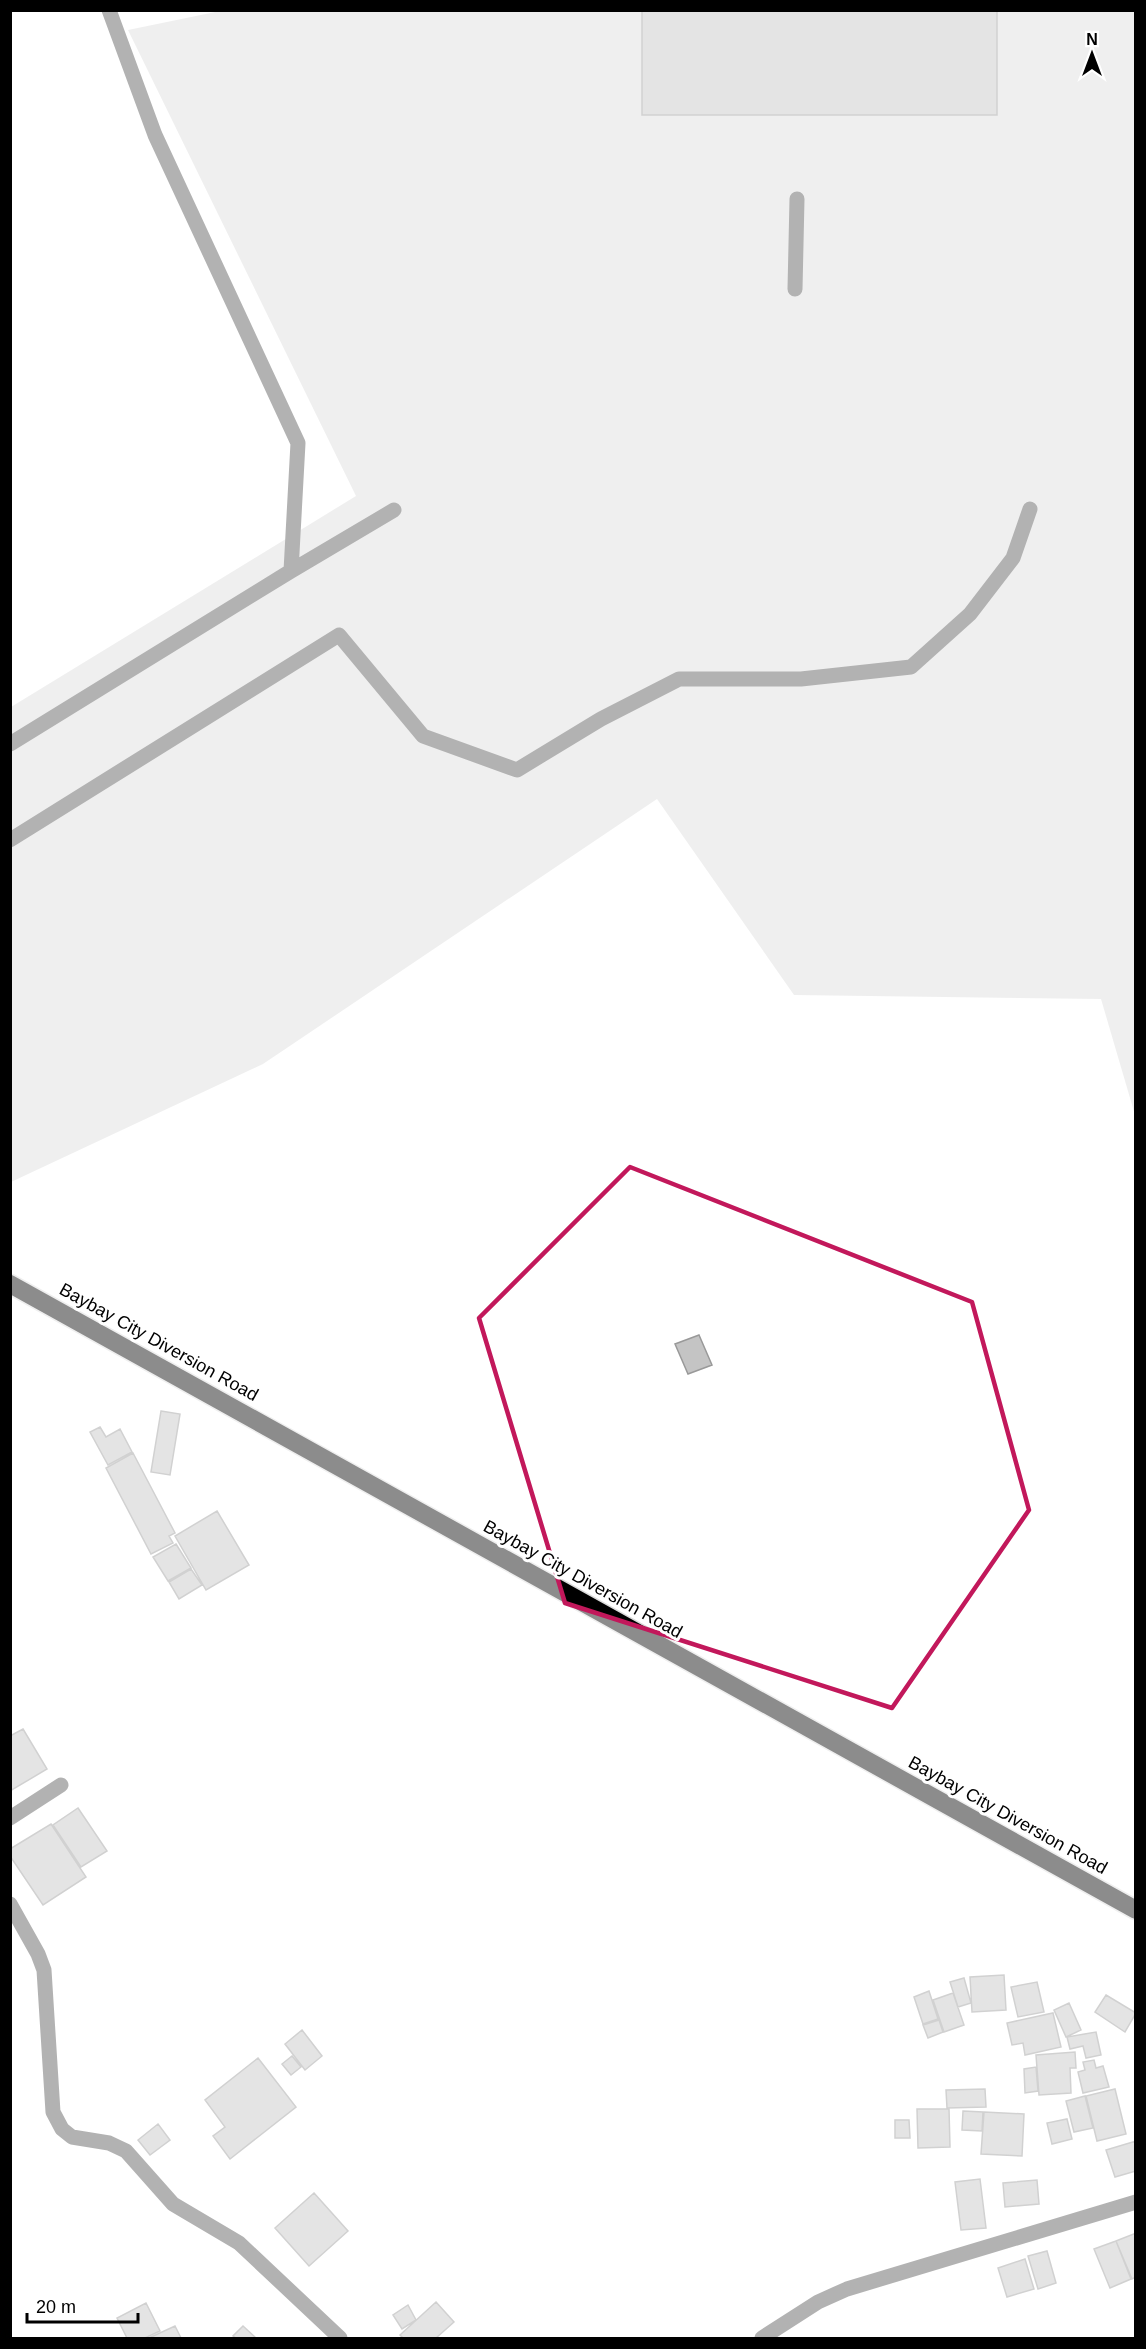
<svg xmlns="http://www.w3.org/2000/svg" width="1146" height="2349" font-family="Helvetica,sans-serif">
	<style>
		.green { fill: #dcdcdc }
		.building { fill: #c4c4c4; stroke: #999; stroke-width: 1.5 }
		.lines { fill: none; stroke-linecap: round; stroke-linejoin: round }
		.highway-casing { stroke: #dbdbdb; stroke-width: 21 }
		.minor { stroke: #555; stroke-width: 15 }
		.highway { stroke: #000; stroke-width: 18 }
		.marked { fill: none; stroke: #c2185b; stroke-width: 4.5; stroke-linejoin: round }
		.labels { text-anchor: middle; dominant-baseline: central; stroke-width: 6; stroke-linejoin: round; paint-order: stroke }
		.street-label { font-size: 18px; fill: #000; stroke: #fff }
	</style>
	<rect width="100%" height="100%" fill="#fff"/>
	<!-- green -->
	<path class="green" d="M225,10L1135,11V1115L1101,999L794,995L657,799L263,1064L11,1182V707L356,496L128,30Z"/>
	<!-- building -->
	<path class="building" d="M642,10H997V115H642Z
		M699,1335L712,1365L688,1374L675,1344Z
		M161,1411L180,1414L170,1475L151,1472Z
		M100,1427L106,1437L120,1429L132,1452L108,1465L90,1432Z
		M133,1453L175,1533L169,1536L173,1543L151,1554L106,1468Z
		M217,1511L249,1565L206,1590L175,1536Z
		M176,1544L191,1568L168,1581L153,1557Z
		M191,1569L202,1585L179,1599L169,1582Z
		M23,1729L47,1769L10,1791V1736Z
		M78,1808L107,1851L81,1867L53,1825Z
		M51,1824L86,1877L43,1905L10,1856V1849Z
		M1004,1975L1006,2010L972,2012L970,1977Z
		M964,1978L971,2003L958,2007L950,1982Z
		M1037,1982L1044,2012L1018,2017L1011,1987Z
		M929,1991L938,2019L923,2024L914,1997Z
		M953,1993L964,2025L944,2032L933,2000Z
		M1106,1995L1136,2013L1125,2032L1095,2012Z
		M1069,2003L1081,2030L1066,2037L1054,2010Z
		M1053,2013L1061,2047L1025,2055L1023,2043L1012,2045L1007,2023Z
		M939,2020L943,2032L928,2038L923,2025Z
		M302,2030L322,2056L305,2070L285,2044Z
		M1096,2032L1101,2055L1086,2058L1083,2046L1070,2049L1067,2037Z
		M1075,2052L1076,2068H1070L1071,2093L1039,2095L1036,2055Z
		M292,2056L301,2067L291,2075L282,2064Z
		M258,2058L296,2107L230,2159L213,2136L225,2127L205,2100Z
		M1094,2060L1096,2068L1103,2066L1109,2087L1083,2093L1078,2072L1085,2070L1083,2062Z
		M1036,2067L1038,2091L1025,2093L1024,2069Z
		M985,2089L986,2107L947,2108L946,2090Z
		M1115,2089L1126,2134L1097,2141L1086,2096Z
		M1085,2096L1093,2128L1074,2132L1066,2101Z
		M917,2109H949L950,2147L918,2148Z
		M963,2111L983,2112L982,2131L962,2130Z
		M984,2112L1024,2114L1022,2156L981,2154Z
		M1067,2119L1072,2139L1052,2144L1047,2123Z
		M895,2120H909L910,2138H895Z
		M158,2124L170,2140L150,2155L138,2140Z
		M1136,2141V2171L1115,2177L1106,2150Z
		M980,2179L986,2228L961,2230L955,2182Z
		M1037,2180L1039,2204L1005,2207L1003,2183Z
		M314,2193L348,2231L309,2266L275,2228Z
		M1136,2233V2277L1132,2279L1116,2241Z
		M1116,2241L1131,2279L1110,2288L1094,2249Z
		M1047,2251L1056,2283L1038,2289L1028,2256Z
		M1025,2259L1034,2289L1007,2297L998,2268Z
		M436,2302L454,2322L436,2338H403L400,2335Z
		M146,2303L160,2331L145,2338H127L117,2318Z
		M408,2305L416,2320L402,2329L393,2315Z
		M175,2326L181,2338H149Z
		M243,2326L256,2338H236L233,2336Z"/>
	<g class="lines">
		<defs>
			<path id="highway" d="M10,1284L1136,1910"/>
		</defs>
		<!-- highway casing -->
		<use href="#highway" class="highway-casing"/>
		<!-- minor -->
		<path class="minor" d="M109,10L155,135L298,443L291,571
			M795,289L797,199
			M10,744L291,571L394,510
			M10,840L339,635L423,736L517,770L601,719L679,679H801L911,667L970,614L1013,558L1030,509
			M10,1818L61,1785
			M10,1904L38,1954L44,1970L53,2112L62,2129L72,2137L109,2143L126,2151L173,2204L239,2243L340,2338
			M762,2338L818,2302L847,2289L1136,2202"/>
		<!-- highway -->
		<use href="#highway" class="highway"/>
	</g>
	<!-- marked area -->
	<path d="M0 0H1146V2349H0ZM630,1167L972,1302L1029,1510L892,1708L565,1603L479,1318Z" fill="#fff" fill-opacity=".55" fill-rule="evenodd"/>
	<path class="marked" d="M630,1167L972,1302L1029,1510L892,1708L565,1603L479,1318Z"/>
	<g class="labels">
		<!-- street labels -->
		<g class="street-label">
			<text transform="translate(159 1342) rotate(29)">Baybay City Diversion Road</text>
			<text transform="translate(583 1579) rotate(29)">Baybay City Diversion Road</text>
			<text transform="translate(1008 1815) rotate(29)">Baybay City Diversion Road</text>
		</g>
	</g>
	<!-- border -->
	<rect width="1146" height="2349" fill="none" stroke="#000000" stroke-width="24"/>
	<!-- north arrow -->
	<g transform="translate(1092 54)" stroke="#ffffff" stroke-width="4.5" paint-order="stroke">
	<path d="M0-4.5L10 22L0 15L-10 22Z" fill="#000000"/>
	<text y="-9" font-size="16" font-weight="bold" text-anchor="middle" fill="#000000">N</text>
	</g>
	<!-- scale -->
	<path d="M27 2313v9h111v-9" fill="none" stroke="#000000" stroke-width="3"/>
	<text x="36" y="2313" font-size="18" fill="#000000" stroke="#ffffff" stroke-width="4.5" paint-order="stroke">20 m</text>
</svg>
